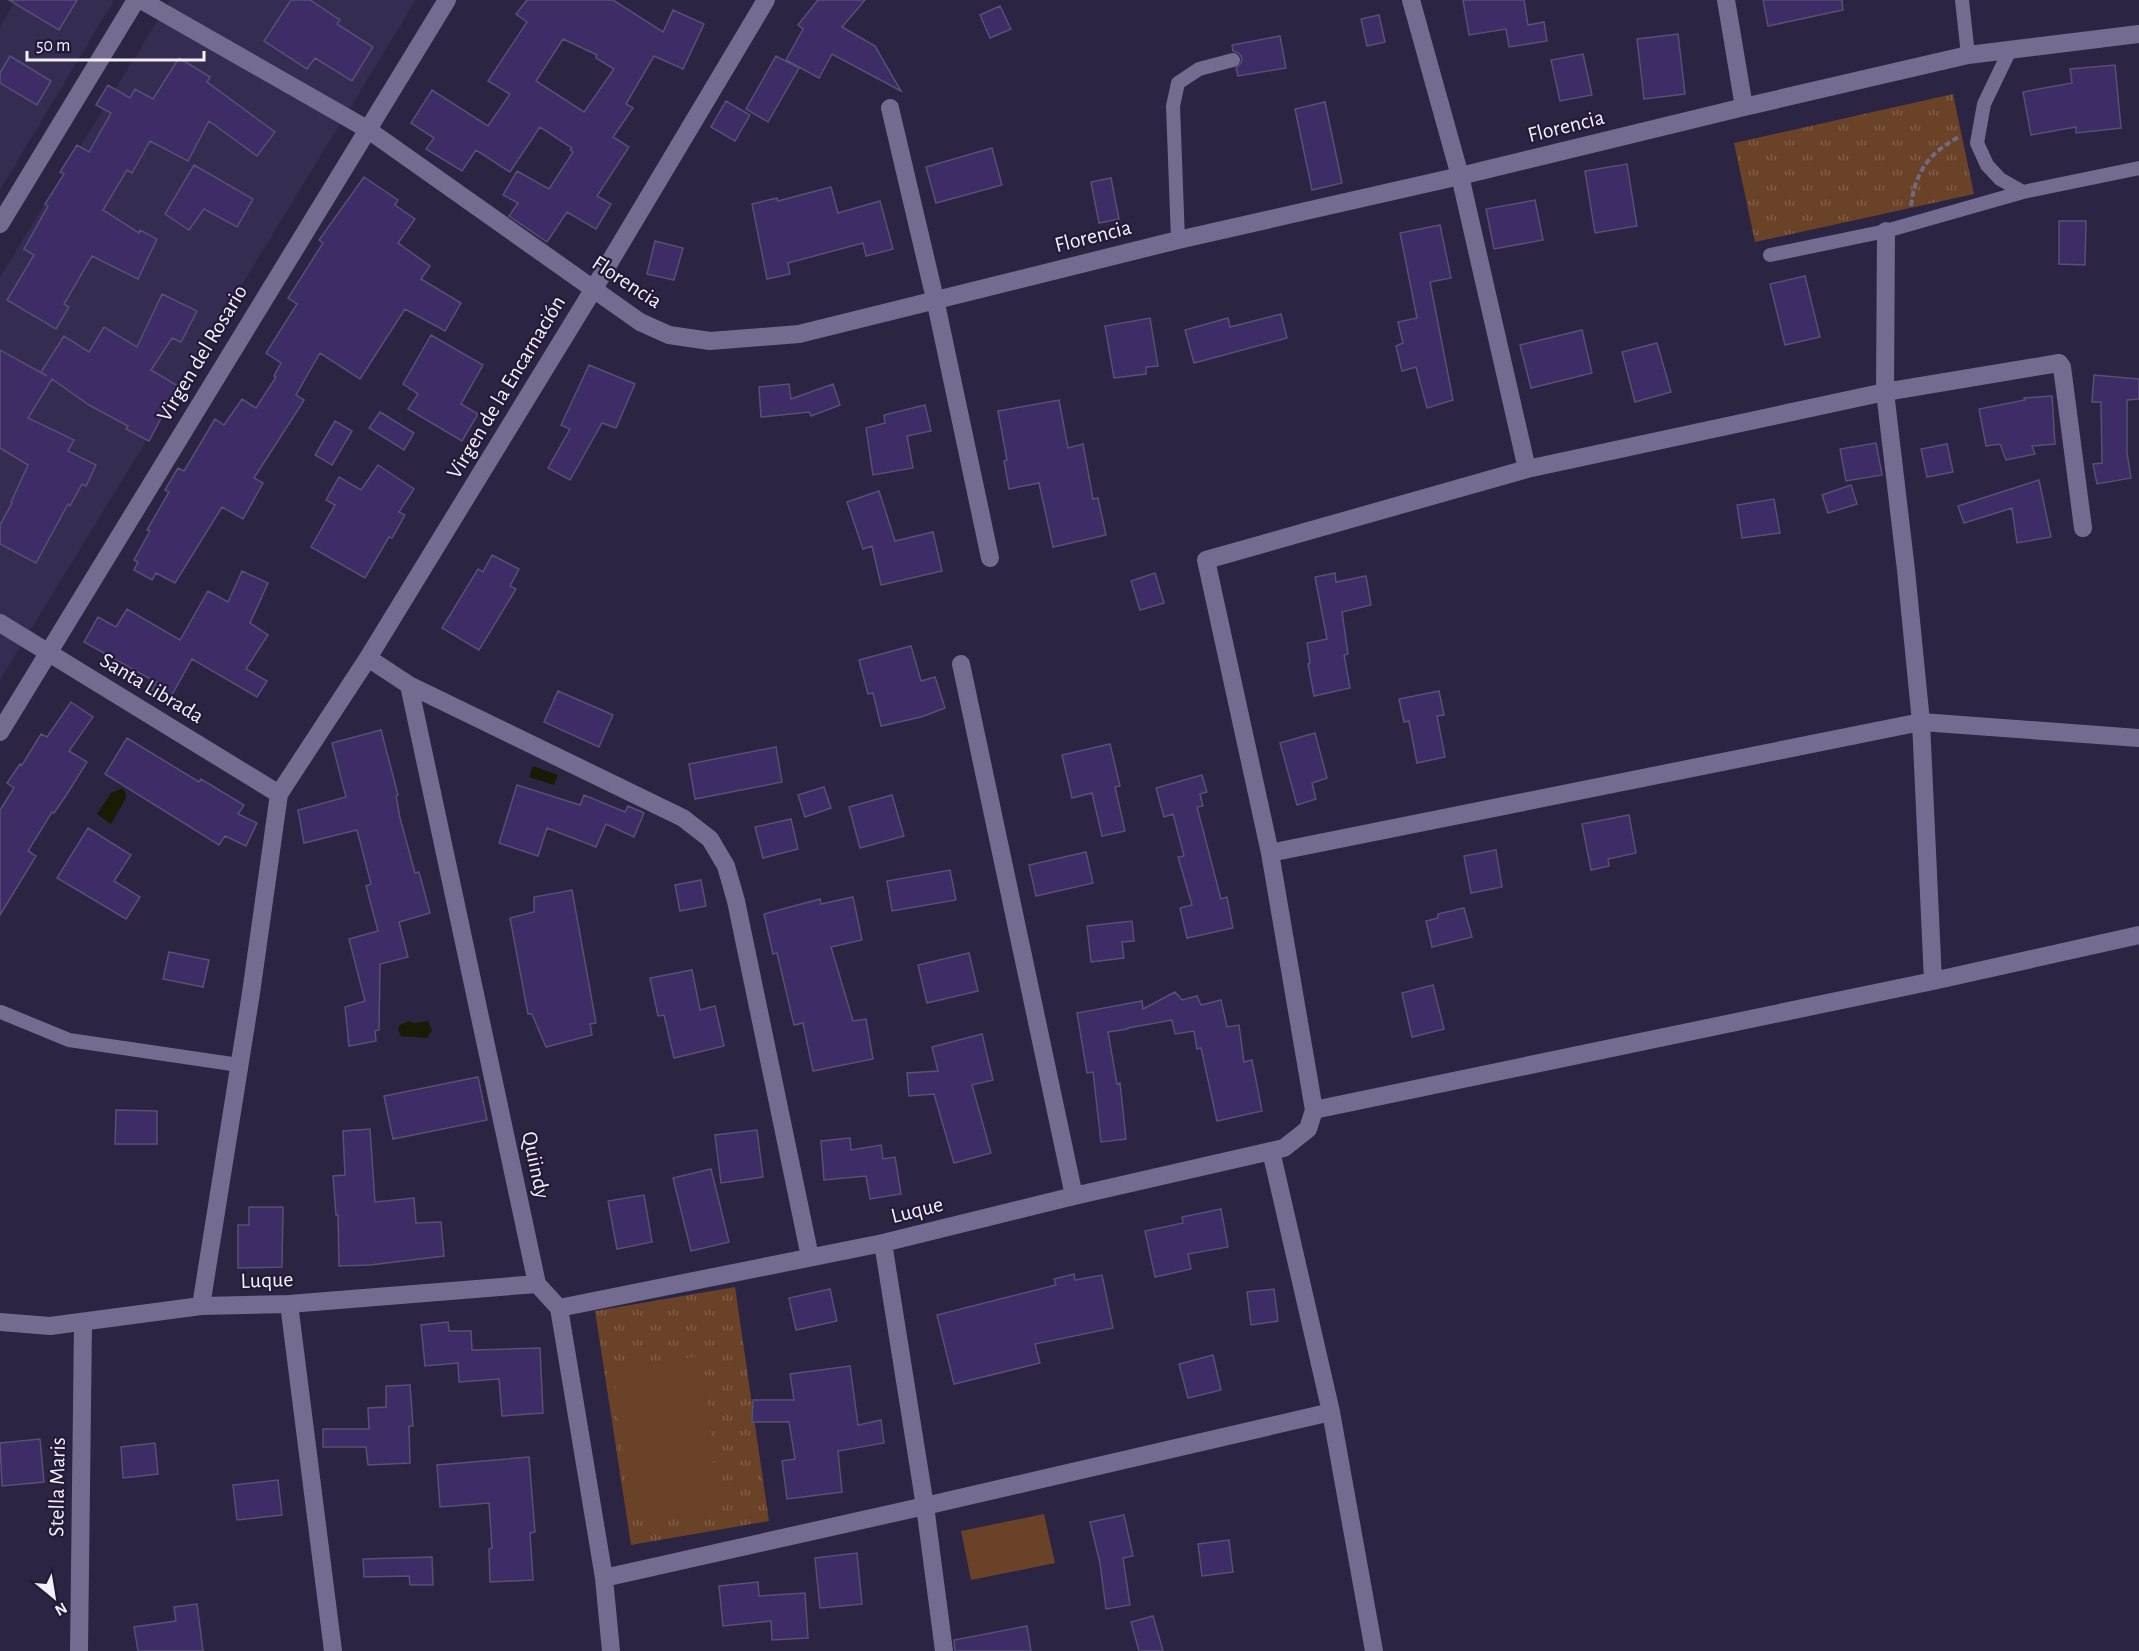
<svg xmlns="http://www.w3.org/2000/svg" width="2139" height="1651" font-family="'Alegreya Sans',sans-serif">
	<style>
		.built { fill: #352c51 }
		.park { fill: url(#park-tufts) }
		.pitch { fill: #6a4227 }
		.water { fill: #191b05 }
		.building { fill: #3d2c66; stroke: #585072; stroke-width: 1.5; fill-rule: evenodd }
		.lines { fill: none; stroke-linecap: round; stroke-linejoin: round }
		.path { stroke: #706a83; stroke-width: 4; stroke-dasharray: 6 3; stroke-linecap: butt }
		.service { stroke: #736c90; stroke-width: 14 }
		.minor { stroke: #736c90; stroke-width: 18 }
		.tertiary { stroke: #736c90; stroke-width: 18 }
		.labels { text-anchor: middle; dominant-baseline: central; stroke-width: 4.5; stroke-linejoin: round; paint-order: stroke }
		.street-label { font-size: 22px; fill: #f3f1fd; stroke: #221a38 }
	</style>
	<defs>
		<pattern id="park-tufts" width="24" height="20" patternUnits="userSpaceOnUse" patternTransform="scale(1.5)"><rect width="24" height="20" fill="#6a4227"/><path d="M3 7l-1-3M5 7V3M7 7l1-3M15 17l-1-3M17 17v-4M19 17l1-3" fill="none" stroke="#805e47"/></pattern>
	</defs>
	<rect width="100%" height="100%" fill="#2b2443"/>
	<!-- built -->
	<path class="built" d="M16,0H114L0,190V27Z
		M170,0H416L0,680V277Z"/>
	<!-- park -->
	<path class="park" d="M1953,94L1974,194L1755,242L1734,143Z
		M735,1287L769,1521L631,1545L595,1311Z"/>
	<!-- pitch -->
	<path class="pitch" d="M701,1356L719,1509L631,1520L613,1367Z
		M1044,1514L1055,1563L971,1580L961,1531Z"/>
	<!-- water -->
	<path class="water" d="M533,766L558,775L554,785L529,777Z
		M123,788L126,795V798L111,824L97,814L111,793Z
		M409,1021L414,1023L428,1021L432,1030L427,1038L401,1036L398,1029L400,1025Z"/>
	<!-- building -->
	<path class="building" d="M9,0H77L59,30Z
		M291,0H310L340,20L337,24L373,47L352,81L315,58L307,69L264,41Z
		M527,0H613L663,32L673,10L704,24L683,69L654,56L626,104L633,108L613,137L629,147L597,196L611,204L596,229L567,212L547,242L509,216L518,203L503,195L517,171L549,189L573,152L570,150L572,148L540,127L510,172L476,150L462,171L426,149L434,138L411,123L432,90L488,126L510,94L488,81L527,22L516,14ZM563,39L597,55L596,58L614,69L584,112L536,81Z
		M818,0H865L842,27L875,46L901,91L832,54L819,78L786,60L803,29L798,25Z
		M1463,0H1524L1528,25L1544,22L1547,41L1509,47L1506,29L1469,35Z
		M1763,0H1842L1843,10L1768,26Z
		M1000,6L1011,29L990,38L980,15Z
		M1379,15L1385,42L1367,46L1361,19Z
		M1678,34L1685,94L1644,99L1637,39Z
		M1280,36L1286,68L1238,76L1236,68L1241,63L1242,58L1239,53L1233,51L1232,45Z
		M1583,54L1592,95L1560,101L1551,60Z
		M10,56L51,81L37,105L0,83V73Z
		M776,56L799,68L768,122L746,109Z
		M179,58L210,77L207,82L275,132L257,156L209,121L188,161L150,141L132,173L127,170L103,210L139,233L140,230L157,239L138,279L92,256L64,304L69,307L56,329L7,300L34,255L24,249L48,206L45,204L64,174L60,172L77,145L89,152L111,113L96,105L108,85L130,98L135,89L153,99Z
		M2115,65L2121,128L2076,133V127L2031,135L2023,92L2072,83L2070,69Z
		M726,101L750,115L735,141L711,127Z
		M1325,102L1342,183L1312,190L1295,109Z
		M992,148L1002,185L936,203L926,167Z
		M1627,164L1637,226L1595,233L1585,171Z
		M194,165L253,199L237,227L204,209L189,230L165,214Z
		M364,177L398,200L395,205L415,219L398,243L430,266L421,279L461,303L445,331L405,309L360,379L320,353L296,395L304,400L303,402L254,478L263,483L243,519L222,507L175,583L156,573L152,580L134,570L138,562L134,560L150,531L147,530L169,492L165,490L178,468L184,471L215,419L224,425L242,399L256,408L276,377L274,376L281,363L266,353L297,304L288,298L323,243L319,240Z
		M1111,178L1119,219L1099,223L1091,182Z
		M831,187L838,213L880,201L893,249L866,256L863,243L788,263L790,274L767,279L752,204L777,198L778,201Z
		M1535,200L1543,240L1494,249L1486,209Z
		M2059,221H2086L2085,265L2059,264Z
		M1440,225L1451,278L1430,282L1453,400L1427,408L1416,367L1402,371L1396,346L1403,343L1398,322L1417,318L1400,233Z
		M655,241L683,248L674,280L647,274Z
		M1805,276L1820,337L1785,345L1770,284Z
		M162,294L197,311L181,342L172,338L151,370L178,386L149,441L126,429L128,426L89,405L52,379L28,418L74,440L68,451L96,465L86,486L82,484L70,506L68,504L36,563L0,544V525L12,503L11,502L28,465L0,448V350L47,376L41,372L64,336L89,352L104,327L137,347Z
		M1281,314L1287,338L1194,363L1185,330L1228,318L1230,327Z
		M1150,318L1158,366L1146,367V374L1114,378L1105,326Z
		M1582,330L1592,373L1531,388L1520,345Z
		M431,335L483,365L461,404L478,414L462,441L408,409L418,394L403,384Z
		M1657,343L1671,392L1635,402L1622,352Z
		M589,365L635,384L616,428L602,423L570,480L548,468L570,429L561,425Z
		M2094,375L2139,379V399L2127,400V453L2131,478L2097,484L2093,464L2102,463L2101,402H2092Z
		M789,384L791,399L833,384L840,405L811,416L809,412L761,417L759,387Z
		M2052,396L2055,444L2032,446L2035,454L2006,460L2000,444L1986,446L1979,409L2025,400L2024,398Z
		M1059,400L1068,448L1083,444L1093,499L1098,498L1106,535L1053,547L1039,483L1009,489L1004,461L1007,460L998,411Z
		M925,405L931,431L907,436L913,468L873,475L866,428L885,423L884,415Z
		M380,412L414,433L404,450L369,428Z
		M335,421L352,431L332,465L315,455Z
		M1876,443L1882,475L1846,481L1840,449Z
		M1947,444L1953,472L1927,477L1921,449Z
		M378,465L414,489L399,512L405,515L392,538L389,537L365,578L311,547L335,505L326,500L339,477L361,490Z
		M2039,480L2051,537L2017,543L2012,508L1964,523L1958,506Z
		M1851,485L1857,504L1828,513L1822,495Z
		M879,491L895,541L933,532L942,571L881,585L872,546L863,549L847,502Z
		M1774,499L1780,533L1742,538L1737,505Z
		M492,555L519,569L510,586L516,589L479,650L442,628L478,569L483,572Z
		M242,571L268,583L250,623L268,635L246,669L267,681L257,697L192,659L169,700L152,690L156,682L84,642L98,617L116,627L127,609L180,640L208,591L228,602Z
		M1155,573L1164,603L1140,610L1131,581Z
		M1335,573L1336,582L1366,576L1371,605L1342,612L1348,654L1344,655L1350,688L1314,696L1308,664L1310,663L1307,643L1327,639L1315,577Z
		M911,646L921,681L935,677L945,708L921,717L881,726L873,693L868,694L859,660Z
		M558,691L613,715L599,747L544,722Z
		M1439,691L1444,715L1437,716L1445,757L1417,763L1409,721L1404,722L1399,699Z
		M71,702L93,717L69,751L87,762L67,794L54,813L52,812L28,851L36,856L0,915V810L14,788L7,783L20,764L22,765L41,734L47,737Z
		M381,730L398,795L396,796L400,818L415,873L419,872L430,913L399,922L408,957L380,964L379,1030L375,1031L376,1041L349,1046L345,1007L365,1001L349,939L378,931L366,886L371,884L357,830L304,843L298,810L346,797L332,743Z
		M1315,733L1327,778L1312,783L1316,799L1297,805L1280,743Z
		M127,738L199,782L201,779L244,805L238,814L257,823L246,846L225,836L219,845L105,774Z
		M1110,744L1120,786L1115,787L1125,831L1102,836L1092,793L1072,798L1062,755Z
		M776,747L782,782L695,799L689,764Z
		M1202,775L1207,792L1200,794L1203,806L1197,807L1221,899L1227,897L1233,928L1187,938L1180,908L1192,905L1178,857L1184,856L1173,814L1164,817L1156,788Z
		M517,785L580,805L584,795L625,812L628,806L644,813L634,837L606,824L596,847L547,828L538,856L499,843Z
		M824,787L831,808L805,817L798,795Z
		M892,795L904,836L860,848L849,807Z
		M1629,815L1636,853L1608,859L1609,866L1591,870L1582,824Z
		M791,819L798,849L763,858L755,827Z
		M88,828L131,855L114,881L140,897L126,919L57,878Z
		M1496,850L1502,887L1471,893L1464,856Z
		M1086,852L1093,883L1036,896L1029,865Z
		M950,870L956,900L892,911L887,881Z
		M701,880L706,906L680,911L675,885Z
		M572,890L596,1023L590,1024L592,1035L546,1047L532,1014H528L510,918L534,912V897Z
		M853,897L862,940L831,947L853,1021L866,1019L873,1059L813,1071L803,1023L794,1025L777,953L773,954L764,914L820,899L821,904Z
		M1464,908L1472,937L1432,947L1426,921L1438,918V914Z
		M1132,921L1134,941L1122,942L1124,958L1091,962L1087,926Z
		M169,952L209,960L203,987L163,979Z
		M969,953L978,991L927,1003L918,965Z
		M692,970L700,1010L715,1006L724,1046L674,1058L664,1015L658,1016L650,978Z
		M1433,985L1444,1029L1412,1037L1402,993Z
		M1175,992L1182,1000L1197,996L1201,1005L1221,1000L1227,1027L1239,1025L1244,1062L1252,1060L1262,1111L1217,1121L1201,1048L1197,1049L1194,1031L1175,1034L1172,1020L1128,1028V1029L1108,1032L1117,1084L1120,1083L1126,1139L1101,1142L1093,1072L1087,1073L1077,1013L1142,1001L1143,1009Z
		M982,1034L993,1080L972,1085L991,1153L954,1163L934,1094L909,1096L907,1073L938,1071L932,1047Z
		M478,1077L487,1120L393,1139L384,1096Z
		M116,1110L157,1111V1144H115Z
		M370,1129L375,1202L414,1198L416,1223L441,1222L444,1256L370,1265L339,1266L338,1215H336L333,1176L345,1175L343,1131Z
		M757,1130L763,1177L721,1183L715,1135Z
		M850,1138L851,1150L881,1145L883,1159L895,1157L901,1194L870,1199L866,1176L824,1180L821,1141Z
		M711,1169L729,1242L691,1251L673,1178Z
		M644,1195L652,1242L617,1249L608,1201Z
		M249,1207H283L282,1267L238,1268V1225H249Z
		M1221,1209L1228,1247L1188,1254L1191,1269L1155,1277L1145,1231L1183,1223L1182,1217Z
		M1074,1274L1075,1280L1102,1275L1113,1328L1035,1344L1040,1363L954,1384L937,1315L1056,1285L1054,1279Z
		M830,1289L837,1321L796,1330L789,1298Z
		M1274,1289L1278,1321L1251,1325L1247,1292Z
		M448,1322L449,1331H471L472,1350L540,1348L543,1413L502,1416L499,1379L459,1382L458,1363L425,1366L421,1325Z
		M1213,1355L1221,1390L1188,1398L1179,1364Z
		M850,1366L858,1425L881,1420L884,1443L838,1451L842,1492L787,1499L782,1461L795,1459L789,1422H752L753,1400H794L790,1374Z
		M410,1385L413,1426H409L410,1463L368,1465L366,1447H323V1429H369L368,1408L386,1407V1386Z
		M40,1439L44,1482L2,1486L0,1443Z
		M155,1443L158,1474L123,1478L121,1447Z
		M529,1457L535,1532L530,1533L533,1580L490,1582L489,1549L492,1548L489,1503L440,1507L437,1465Z
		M278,1480L282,1515L237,1520L233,1485Z
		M1124,1515L1133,1556L1123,1558L1130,1605L1106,1609L1100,1563L1090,1522Z
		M1229,1540L1233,1572L1202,1576L1198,1544Z
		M857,1553L862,1604L820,1608L815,1558Z
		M432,1557L433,1585H410L409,1576L364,1577L363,1559Z
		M758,1582L759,1596L805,1593L808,1638L772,1640L771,1621L723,1626L719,1586Z
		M197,1604L203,1651H138L134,1627L176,1621L174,1607Z
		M1153,1616L1163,1651H1139L1131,1622Z
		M1027,1626L1031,1651H955L954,1640Z"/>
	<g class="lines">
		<!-- path -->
		<path class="path" d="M1911,206C1915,172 1929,153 1959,137"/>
		<!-- service -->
		<path class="service" d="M1962,0L1968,55
			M2010,50L1984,104L1977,143L1987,165L2000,179L2023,192
			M1178,240L1173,106L1178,83L1199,69L1233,60
			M1770,255L1886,231L2023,192L2139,168
			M1,1012L69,1040L239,1065"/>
		<!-- minor -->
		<path class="minor" d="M141,0L367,129L640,322L669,335L710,341L799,334L1178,240L1460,176L1744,107L1968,55L2139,34
			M1411,0L1460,176L1527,469
			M1726,0L1744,107
			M890,108L935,299L990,558
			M1886,231L1885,392L1906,570L1921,722L1933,981
			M0,623L279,794
			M368,658L409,685L683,818L710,839L726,866L736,901L810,1257
			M961,664L1074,1196
			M409,685L537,1284L559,1308L604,1578L611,1651
			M0,732L447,0
			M1270,853L1921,722L2139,738
			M1314,1110L1270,853L1206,560L1527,469L1885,392L2059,363L2062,367L2083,528
			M1271,1151L1331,1412L1374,1651
			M883,1243L925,1506L944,1651
			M289,1304L333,1651
			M201,1306L251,993L279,794L368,658L593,290L766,0
			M559,1308L883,1243L1074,1196L1284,1148L1308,1129L1314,1110L1933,981L2139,935
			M0,1322L50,1326L201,1306L289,1304L537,1284
			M604,1578L925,1506L1331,1412
			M79,1651L83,1323"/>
		<!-- tertiary -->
		<path class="tertiary" d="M0,224L136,0"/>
	</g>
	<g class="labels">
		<!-- street labels -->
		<g class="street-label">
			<text transform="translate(1566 126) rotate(-14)">Florencia</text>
			<text transform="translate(1093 236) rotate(-14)">Florencia</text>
			<text transform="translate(627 282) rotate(33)">Florencia</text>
			<text transform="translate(202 353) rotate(-59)">Virgen del Rosario</text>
			<text transform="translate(506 387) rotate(-59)">Virgen de la Encarnación</text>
			<text transform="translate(152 688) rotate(31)">Santa Librada</text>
			<text transform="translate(536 1165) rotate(78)">Quiindy</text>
			<text transform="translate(917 1210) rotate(-14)">Luque</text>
			<text transform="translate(267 1280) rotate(-2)">Luque</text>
			<text transform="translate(57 1487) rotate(-89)">Stella Maris</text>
		</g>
	</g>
	<!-- north arrow -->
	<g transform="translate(54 1597) rotate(150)" stroke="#221a38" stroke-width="4.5" paint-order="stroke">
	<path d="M0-4.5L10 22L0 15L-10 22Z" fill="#f3f1fd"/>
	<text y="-9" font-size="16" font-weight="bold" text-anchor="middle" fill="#f3f1fd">N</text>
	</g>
	<!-- scale -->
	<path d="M27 51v9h177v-9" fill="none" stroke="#f3f1fd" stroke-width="3"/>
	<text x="36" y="51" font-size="18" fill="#f3f1fd" stroke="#221a38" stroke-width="4.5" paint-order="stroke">50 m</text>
</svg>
